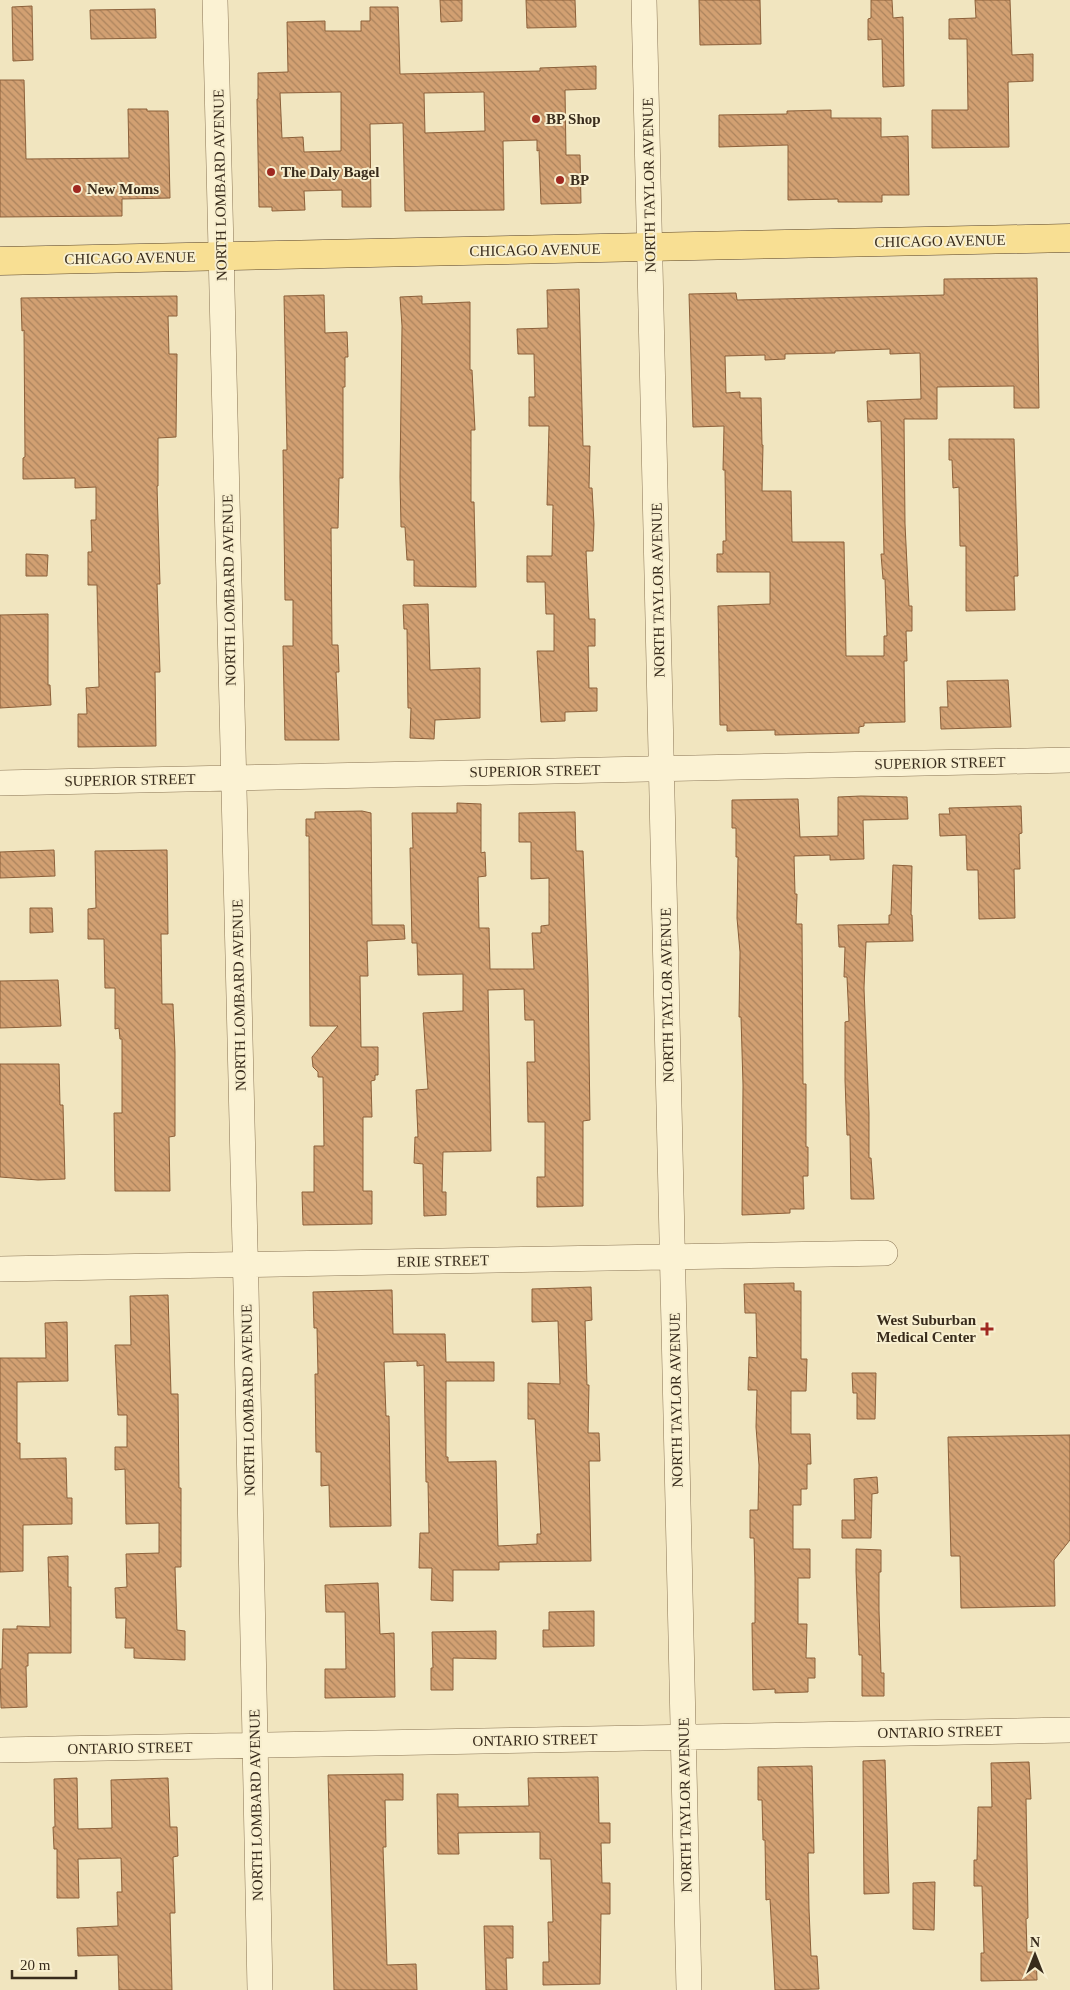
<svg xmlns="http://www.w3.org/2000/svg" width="1070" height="1990" font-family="Georgia,serif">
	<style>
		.building { fill: url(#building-back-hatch); stroke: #8c603a; fill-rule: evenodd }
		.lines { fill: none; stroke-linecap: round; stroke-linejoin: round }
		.minor-casing { stroke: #8b7656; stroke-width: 26 }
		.major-casing { stroke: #58432b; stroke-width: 29 }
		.minor { stroke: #fbf2d3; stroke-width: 25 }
		.major { stroke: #f8df93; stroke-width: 28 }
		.poi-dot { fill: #9f2821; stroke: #f8efcf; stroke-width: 2 }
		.labels { text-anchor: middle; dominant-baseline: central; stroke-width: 4; stroke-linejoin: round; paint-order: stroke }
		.poi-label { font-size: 15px; font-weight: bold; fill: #392c1c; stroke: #f8efcf; text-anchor: start }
		.street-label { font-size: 15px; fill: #392c1c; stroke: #f8efcf }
	</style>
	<defs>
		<pattern id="building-back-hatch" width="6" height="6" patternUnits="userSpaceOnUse" patternTransform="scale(1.25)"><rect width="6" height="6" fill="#d2a072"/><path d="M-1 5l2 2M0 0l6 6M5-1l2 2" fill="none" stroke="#ab835d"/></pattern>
	</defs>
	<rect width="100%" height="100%" fill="#f1e5bf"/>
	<!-- building -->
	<path class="building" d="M440,0H462V21L441,22Z
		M526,0H575L576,27L527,28Z
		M699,0H760L761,44L700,45Z
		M871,0H892L893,18L903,17L904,86L883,87L882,39L868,40V19L871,18Z
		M975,0H1010L1012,55L1033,54V81L1008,82L1009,147L932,148V110H968L967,39H949V19L976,18Z
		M32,6L33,60L13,61L12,7Z
		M370,7H398L400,74L540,71V68L596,66V89L565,90L566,155H580L581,203L541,204L539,150L537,151V140L503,141L504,210L405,211L403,123L370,124L371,207H342V190L304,191L305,210L272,211V207H259L257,99H258V73L288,72L287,22L325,21V31H361V21H370ZM341,92V151L304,152L303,137L282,138L280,93ZM484,92L485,131L425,133L424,93Z
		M155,9L156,38L91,39L90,10Z
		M0,80H24L26,159L129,158L128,109H147V111H168L170,198L122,199V216L0,217Z
		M831,110V118H881V137L908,136L909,195H882V202H838V199L788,200V145L719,147V115L787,114V111Z
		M1037,278L1039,408H1014V386L937,387V419H904L905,524L909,606H912V631H906L907,661H904L905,722L864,723V726L859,727V733L775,735V730L727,731V725H720L718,606L770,604V572H717V554H723V541H726L725,470H723L724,426L693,427L689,294L736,293L737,300L944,295V279ZM890,349V354L920,353L921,399L867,401L868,422L881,421L884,554H881L883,579H885L887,636H884V656H846L844,542H792L791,491H762L763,445H762L761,398H740V392L726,393L725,356L765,355V360L785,359V354L835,353V351Z
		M579,289L583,446H590L589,488H592L594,524L593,551H586L589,619H595V646H588L589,688H597V711L565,712V721L541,722L537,651H554V614H546L545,582H527V556H552L553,505H547L549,426H529V397H535L534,354H518L517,329L548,328L547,290Z
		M324,295L325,333L347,332L348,357H345V387H343V478H339L338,528H331L332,645H338L339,672H336L339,740H285L283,646H293V600H285L283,450H287L284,296Z
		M177,296V316H168L169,354H177L176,437L158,438V486H157L160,584H157L160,672H155L156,746L78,747V714H87L86,688L99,687L97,585H88V552H92L91,520H96V487L75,488V478L23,479V458L25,457L24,330L22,331L21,298Z
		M422,296V304L470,302V370H472L475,430H471V502H474L476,587L414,586V560H407L405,527H401L400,477L402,326L400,297Z
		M949,439H1014L1018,576H1014L1015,610L966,611V546H960L959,487L953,488L952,460H949Z
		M26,554L48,555L47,576H26Z
		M428,604L430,670L480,668V718L435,720L434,739L410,738L411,708H408L407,629H404L403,605Z
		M48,614V685H50L51,705L0,708V615Z
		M1008,680L1011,727L941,729L940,707H948L947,681Z
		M861,796L907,797L908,819L863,820L864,859L830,860V855L794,856L795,894H797L796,924H802L803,1084H806V1147H808V1176H803L804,1209H790V1213L742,1215L743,1085L741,1017H739L740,952L737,918L738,857H736V828H732V800L798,799L800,837L838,836V797Z
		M457,803L481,804V853L485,852L486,876L478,877L479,928H489L490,969H534L532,933H541V926L549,925V878L531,879V842H519V813L575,812L576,851H583L588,979L590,1120L583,1121V1206L537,1207V1177H545V1122H528L527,1062H535L534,1020H525L524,989L488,990L491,1151L443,1152L442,1192H446V1215L424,1216L423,1164L414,1163L415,1137H418L416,1090L428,1089L423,1013L463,1011V974L418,975L417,943H412L410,848H413L412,813H457Z
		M1021,806L1022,833L1019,834L1020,869H1014L1015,918L979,919L978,870H967L966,835L940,836L939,814H950L949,808Z
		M362,811L371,813L372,925H404L405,939L367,941L368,976H360L361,1047H378V1075H375V1080L371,1081L372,1117H363V1191H372V1224L303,1225L302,1192H314V1146H324L323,1077H318V1072L313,1067L312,1057L338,1026H310L309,836H306V819H315V812Z
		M54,850L55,876L0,878V852Z
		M167,850L168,934H161L162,1004H173L175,1052V1136L169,1137L170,1191H115L114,1113H122V1039H120L119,1028L115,1029V988H105L104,939H88V909L96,908L95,851Z
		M893,865L912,866L911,915H912L913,941L866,942L864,988L869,1113V1158H871L874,1199H851L850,1135H847L845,1080V1022L849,1021L847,977H844L845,947H839L838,925L889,924V915H891Z
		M30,908H52L53,932L30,933Z
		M58,980L61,1026L0,1028V981Z
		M0,1064H59L60,1105H63L65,1179L38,1180L0,1177Z
		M794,1283V1291H801V1359H807L806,1391H791V1434H810L811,1464H807V1489H801V1505H793V1549H810V1578H798V1624H807L806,1658H815V1678H808V1692L775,1693V1689L753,1690L752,1623H755V1577L754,1538H750V1510H758L759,1465L756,1427L757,1390H748L749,1357L757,1358L756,1313H745L744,1284Z
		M591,1287L592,1320L585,1321L587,1385H589L588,1433H599L600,1461H589L591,1561L499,1562V1570H453V1601L431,1600L432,1568H419L420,1533H429L428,1482H426L424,1365L417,1366V1361L384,1362L386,1416H389L391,1526L330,1527L329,1485L321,1486V1452H316L315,1374H318L317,1328H314L313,1292L392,1290L393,1334H445L446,1362H494V1381H446V1457H448V1462L496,1461L498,1546L537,1544V1534H541L535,1419H528V1383L560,1384L558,1321L532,1322V1289Z
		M168,1295L171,1394H178L179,1488H181V1567H175L177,1630L185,1631V1660L134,1658V1648H125L126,1618H116L115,1588L127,1587L126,1554L159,1553V1523L126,1524L125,1469L115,1470V1447H127V1415H118L115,1345H131L130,1296Z
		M67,1322L68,1381L17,1382V1443H20V1459L66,1458L67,1498H72V1524L23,1525V1571L0,1572V1358H46L45,1323Z
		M852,1373H876L875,1419H857V1393H853Z
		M1070,1435V1540L1054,1560L1055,1606L961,1608L960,1556H951L948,1437Z
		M877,1477L878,1493L872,1494L871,1538H842V1520H855L854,1479Z
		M856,1549L881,1550V1572H879V1610L881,1673H884V1696H862V1655H859L856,1571Z
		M68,1556V1587H71V1653H28V1666H26L27,1707L1,1708L0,1669H2L3,1629H17V1626L50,1627L48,1557Z
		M378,1583L380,1634L394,1633L395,1697L325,1698V1669H346L345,1612H326L325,1585Z
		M594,1611V1646L543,1647V1630H549V1612Z
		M496,1631V1659L453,1658V1690H431V1668H433L432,1632Z
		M885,1760L889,1893L864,1894L863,1761Z
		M1029,1762L1031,1799H1026L1028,1918L1026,1919L1027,1952H1036L1037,1980L981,1981V1953H984L982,1886H974V1860H977L978,1807H992L991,1763Z
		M812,1766L814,1853H808L809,1909L811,1956H817L819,1989L775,1990L770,1899L766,1900L765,1840H763L762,1800H758V1767Z
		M403,1774V1800H385L386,1847H383L387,1965L416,1964L417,1990H334L328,1775Z
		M598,1777L599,1823H610V1843H601L602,1883H610V1914H601L600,1984L543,1985V1962H549L548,1922H553L551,1859H540V1832L458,1833L459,1854H438L437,1794H458V1807L529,1806L528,1778Z
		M77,1778L78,1829L112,1828L111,1780L168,1778L170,1827H177L178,1856L173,1857L175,1913H170L172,1990H119L118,1955L78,1956L77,1928L118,1926L117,1892H122L121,1858L78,1859L79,1898H57V1849H54L53,1827H55L54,1779Z
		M935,1882L934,1930L913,1929V1883Z
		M484,1926H513V1958H506L507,1990H486Z"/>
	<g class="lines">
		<defs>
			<path id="minor" d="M215,0L246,1288L260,1990
				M644,0L689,1990
				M0,783L1070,760
				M0,1269L885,1253
				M0,1750L1070,1730"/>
			<path id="major" d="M0,261L1070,238"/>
		</defs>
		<!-- minor casing -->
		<use href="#minor" class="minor-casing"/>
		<!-- major casing -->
		<use href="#major" class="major-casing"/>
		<!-- minor -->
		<use href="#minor" class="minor"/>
		<!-- major -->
		<use href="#major" class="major"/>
	</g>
	<!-- markers -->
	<g class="poi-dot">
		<circle cx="536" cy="119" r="5"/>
		<circle cx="271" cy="172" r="5"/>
		<circle cx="560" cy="180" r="5"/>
		<circle cx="77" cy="189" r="5"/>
		<path d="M984.5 1321.5h5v5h5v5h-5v5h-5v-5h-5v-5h5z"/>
	</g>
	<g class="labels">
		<!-- poi labels -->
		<g class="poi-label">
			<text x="546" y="119">BP Shop</text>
			<text x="281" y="172">The Daly Bagel</text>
			<text x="570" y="180">BP</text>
			<text x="87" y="189">New Moms</text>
			<text x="976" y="1320" text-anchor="end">West Suburban<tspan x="976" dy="17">Medical Center</tspan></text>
		</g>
		<!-- street labels -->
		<g class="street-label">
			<text transform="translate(220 185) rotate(-91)">NORTH LOMBARD AVENUE</text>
			<text transform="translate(649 185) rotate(-91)">NORTH TAYLOR AVENUE</text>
			<text transform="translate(940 241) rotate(-1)">CHICAGO AVENUE</text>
			<text transform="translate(535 250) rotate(-1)">CHICAGO AVENUE</text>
			<text transform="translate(130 258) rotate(-1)">CHICAGO AVENUE</text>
			<text transform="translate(229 590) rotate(-91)">NORTH LOMBARD AVENUE</text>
			<text transform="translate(658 590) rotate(-91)">NORTH TAYLOR AVENUE</text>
			<text transform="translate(940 763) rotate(-1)">SUPERIOR STREET</text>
			<text transform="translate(535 771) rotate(-1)">SUPERIOR STREET</text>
			<text transform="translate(130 780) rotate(-1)">SUPERIOR STREET</text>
			<text transform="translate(239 995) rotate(-91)">NORTH LOMBARD AVENUE</text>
			<text transform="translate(667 995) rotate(-91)">NORTH TAYLOR AVENUE</text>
			<text transform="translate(443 1261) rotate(-1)">ERIE STREET</text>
			<text transform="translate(248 1400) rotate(-91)">NORTH LOMBARD AVENUE</text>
			<text transform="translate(676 1400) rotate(-91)">NORTH TAYLOR AVENUE</text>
			<text transform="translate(940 1732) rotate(-1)">ONTARIO STREET</text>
			<text transform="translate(535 1740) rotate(-1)">ONTARIO STREET</text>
			<text transform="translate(130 1748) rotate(-1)">ONTARIO STREET</text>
			<text transform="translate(256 1805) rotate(-91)">NORTH LOMBARD AVENUE</text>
			<text transform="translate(685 1805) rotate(-91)">NORTH TAYLOR AVENUE</text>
		</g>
	</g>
	<!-- north arrow -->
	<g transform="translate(1035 1955)" stroke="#f8efcf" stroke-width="4" paint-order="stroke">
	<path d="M0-4L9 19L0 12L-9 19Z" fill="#392c1c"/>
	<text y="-8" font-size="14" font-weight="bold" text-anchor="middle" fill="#392c1c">N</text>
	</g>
	<!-- scale -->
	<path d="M12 1970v8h64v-8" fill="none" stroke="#392c1c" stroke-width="2.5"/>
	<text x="20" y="1970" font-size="15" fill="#392c1c" stroke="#f8efcf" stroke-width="4" paint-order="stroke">20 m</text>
</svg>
